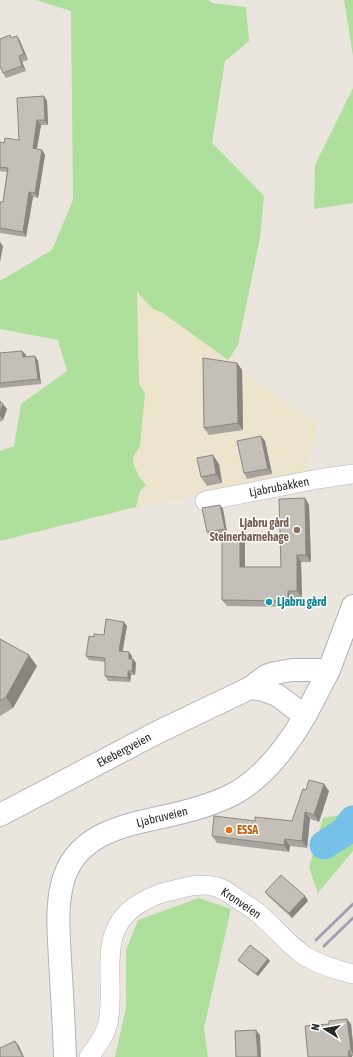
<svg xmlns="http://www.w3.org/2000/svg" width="353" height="1057" font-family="'Asap Condensed',sans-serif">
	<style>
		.education { fill: #ece4cd }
		.green { fill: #aedf9c }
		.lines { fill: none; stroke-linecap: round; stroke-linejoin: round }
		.river { stroke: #75c1e8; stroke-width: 29 }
		.minor-casing { stroke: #b0b2bd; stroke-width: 20 }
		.tertiary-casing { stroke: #b0b2bd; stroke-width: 24 }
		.secondary-casing { stroke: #b0b2bd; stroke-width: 24 }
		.minor { stroke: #fff; stroke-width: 19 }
		.tertiary { stroke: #fff; stroke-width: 22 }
		.secondary { stroke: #fff; stroke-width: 22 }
		.rail { stroke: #a0a1b3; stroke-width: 3 }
		.wall { fill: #a9a59e }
		.shaded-wall { fill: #898681 }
		.building { fill: #c4c0b8; stroke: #898681 }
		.education-dot { fill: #8d6e63; stroke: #fff; stroke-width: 1.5 }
		.culture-dot { fill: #0f9aa8; stroke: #fff; stroke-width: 1.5 }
		.food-dot { fill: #e8710a; stroke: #fff; stroke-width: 1.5 }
		.labels { text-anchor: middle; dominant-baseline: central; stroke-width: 3; stroke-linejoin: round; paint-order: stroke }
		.street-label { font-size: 12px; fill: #2a2a2a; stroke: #fff }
		.education-label { font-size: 12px; font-weight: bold; fill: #785e54; stroke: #fff; text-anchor: end }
		.culture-label { font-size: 12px; font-weight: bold; fill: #0d838f; stroke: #fff; text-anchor: start }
		.food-label { font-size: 12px; font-weight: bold; fill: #c56008; stroke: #fff; text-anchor: start }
	</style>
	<rect width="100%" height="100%" fill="#ebe6dd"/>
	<!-- education -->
	<path class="education" d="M137,292L153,309L163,313L280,399L318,422L304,472L249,482L243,485L195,496L136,507L140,491L146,485L139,477L134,465L133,457L140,446Z"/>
	<!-- green -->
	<path class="green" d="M36,0H209L212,3L246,7L249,41L225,61L212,143L264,196L260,238L238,345L228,360L163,313L153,309L137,292L139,384L145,393L140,446L133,457L134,465L139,477L146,485L140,491L136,507L0,541V451L14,446L21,404L67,371L58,340L0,329V281L52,250L73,200L71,11Z
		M344,0H353V56Z
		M353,88V203L314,209L315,165Z
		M353,813V851L318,893L309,867L323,818Z
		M199,898L231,909L204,1028L208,1057H115L126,1008V950L138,920Z"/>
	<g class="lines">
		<!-- river -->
		<path class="river" d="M324,845L343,833L353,820"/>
		<defs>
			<path id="minor" d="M205,501L318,479L353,474
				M89,1057C97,1047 105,1036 108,1023C117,980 93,929 142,902C151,897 160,893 170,891C183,888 198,883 212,886C221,887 228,892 236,898C243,903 251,907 258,913C273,926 290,946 305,956C320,965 336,970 353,974"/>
			<path id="tertiary" d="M65,1057C64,1025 62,993 60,960C59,936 56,910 62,885C74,832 127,825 171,815C193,810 218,803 237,792C266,775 288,745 305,716"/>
			<path id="secondary" d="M250,688L263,690L277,695L305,716L329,670L353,606
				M0,815L158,732L250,688L266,676L275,673L292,670H329"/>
		</defs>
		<!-- minor casing -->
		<use href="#minor" class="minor-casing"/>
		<!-- tertiary casing -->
		<use href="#tertiary" class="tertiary-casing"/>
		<!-- secondary casing -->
		<use href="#secondary" class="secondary-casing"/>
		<!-- minor -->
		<use href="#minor" class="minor"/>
		<!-- tertiary -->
		<use href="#tertiary" class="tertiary"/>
		<!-- secondary -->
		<use href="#secondary" class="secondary"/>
		<!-- rail -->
		<path class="rail" d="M316,940L353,904
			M324,946L353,918"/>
	</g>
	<!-- wall -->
	<path class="wall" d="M17,36L20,41L28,60L22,62L26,71L6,78L3,73L12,37Z
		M44,96L47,101L48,125H41L37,149L42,150L45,155L38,198L33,197L26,237L0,233V202H3L7,172L0,171V142L4,143L19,140Z
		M22,351L26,355V357L35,356L38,361L41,384L0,388V353Z
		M237,363L242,370L243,430L209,435L204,428Z
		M0,401L7,409L3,420L0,422Z
		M265,441L272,474L247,479L244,473Z
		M219,464L222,483L207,486L201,477Z
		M305,498L309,505L311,562H301L302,597H292V607L227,606L222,600L245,541V567H281Z
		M220,505L223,509L227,532L209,536L207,532Z
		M127,626L122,651L132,656V659H133L136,663L135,675H131L130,682L108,681L105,676V662L89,660L86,656L94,637L104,635Z
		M0,639L37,666L13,708L0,716Z
		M306,790L329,791L319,822L310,819L307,848L290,846L289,852L217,843L212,836L255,821H292Z
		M265,892L305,896L308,901L292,918L269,897Z
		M268,959L270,961L258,976L240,962L238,960Z
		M351,1024L353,1044V1056H352V1057H308Z"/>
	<!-- shaded-wall -->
	<path class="shaded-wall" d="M17,36L20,41L28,60L24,54Z
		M19,56L22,62L26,71L22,66Z
		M44,96L47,101L48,125L45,120Z
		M37,120L41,125L36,153L33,148Z
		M42,150L45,155L38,198L35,193Z
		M29,192L33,197L26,237L23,232Z
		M0,242L3,246L0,262Z
		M22,351L26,355V362L23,357Z
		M35,356L38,361L41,384L38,379Z
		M237,363L242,370L243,430L238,423Z
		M3,404L7,409L3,420L0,416V413Z
		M261,436L265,441L272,474L268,469Z
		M213,455L219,464L222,483L216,474Z
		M305,498L309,505L311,562L306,555Z
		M220,505L223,509L227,532L225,529Z
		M240,535L245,541V574L240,567Z
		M297,555L301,562L302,597L297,591Z
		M288,591L292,597V607L288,601Z
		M124,622L127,626L122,655L119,651Z
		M129,652L132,656V663L129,659Z
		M29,655L37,666L13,708L6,697Z
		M133,659L136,663L135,675L132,671Z
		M128,671L131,675L130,682L128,678Z
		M324,784L329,791L319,822L314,815Z
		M305,812L310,819L307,848L302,841Z
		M285,839L290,846L289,852L284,845Z
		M305,896L308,901L292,918L289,913Z
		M268,959L270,961L258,976L256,974Z
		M347,1019L351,1024L353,1044V1054L351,1050Z
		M256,1030L260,1035L261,1057H258Z
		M15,1041L19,1046L24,1057H23Z
		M348,1051L352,1056V1057H349Z"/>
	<!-- building -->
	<path class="building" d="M10,35L11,38L17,36L24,54L19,56L22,66L3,73L0,66V39Z
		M44,96L45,120H37L33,148L42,150L35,193L29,192L23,232L0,228V202H3L8,168L0,167V142L4,143L5,138L19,140L17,98Z
		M22,351L23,357L35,356L38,379L0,383V353Z
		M203,358L237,363L238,423L204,428Z
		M0,401L3,404L0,413Z
		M261,436L268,469L244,473L237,441Z
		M213,455L216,474L201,477L197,458Z
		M305,498L306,555H297V591H288V601L222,600V535H240V567H281L279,499Z
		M220,505L225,529L207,532L202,508Z
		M106,619L124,622L119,651L129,652V659H133L132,671H128V678L105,676V658L86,656L89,636L94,637V634L104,635Z
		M0,639L29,655L6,697L0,701Z
		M309,780L324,784L314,815L305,812L302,841L285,839L284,845L212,836L214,816L255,821V817L292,821L303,789L306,790Z
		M281,875L305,896L289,913L265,892Z
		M250,945L268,959L256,974L238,960Z
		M347,1019L351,1050L348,1051L349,1057H308L305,1026L329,1024V1021Z
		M256,1030L258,1057H236L235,1031Z
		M15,1041L23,1057H0V1048Z"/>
	<!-- markers -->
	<circle class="education-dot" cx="297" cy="530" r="4"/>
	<circle class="culture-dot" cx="269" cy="602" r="4"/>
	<circle class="food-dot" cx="229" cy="830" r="4"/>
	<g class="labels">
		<!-- street labels -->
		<g class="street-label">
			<text transform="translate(279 487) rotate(-11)">Ljabrubakken</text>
			<text transform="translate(124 750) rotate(-28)">Ekebergveien</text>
			<text transform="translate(162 817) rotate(-14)">Ljabruveien</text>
			<text transform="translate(241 903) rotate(34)">Kronveien</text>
		</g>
		<!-- education labels -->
		<g class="education-label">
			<text x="289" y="523">Ljabru gård<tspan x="289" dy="14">Steinerbarnehage</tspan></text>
		</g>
		<!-- culture labels -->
		<g class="culture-label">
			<text x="277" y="602">Ljabru gård</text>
		</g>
		<!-- food labels -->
		<g class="food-label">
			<text x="237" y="830">ESSA</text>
		</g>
	</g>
	<!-- north arrow -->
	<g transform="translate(325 1029) rotate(281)" stroke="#ffffff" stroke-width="3" paint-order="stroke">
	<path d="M0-3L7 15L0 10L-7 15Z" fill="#2a2a2a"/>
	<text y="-6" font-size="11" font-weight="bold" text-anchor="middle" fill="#2a2a2a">N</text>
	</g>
</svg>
